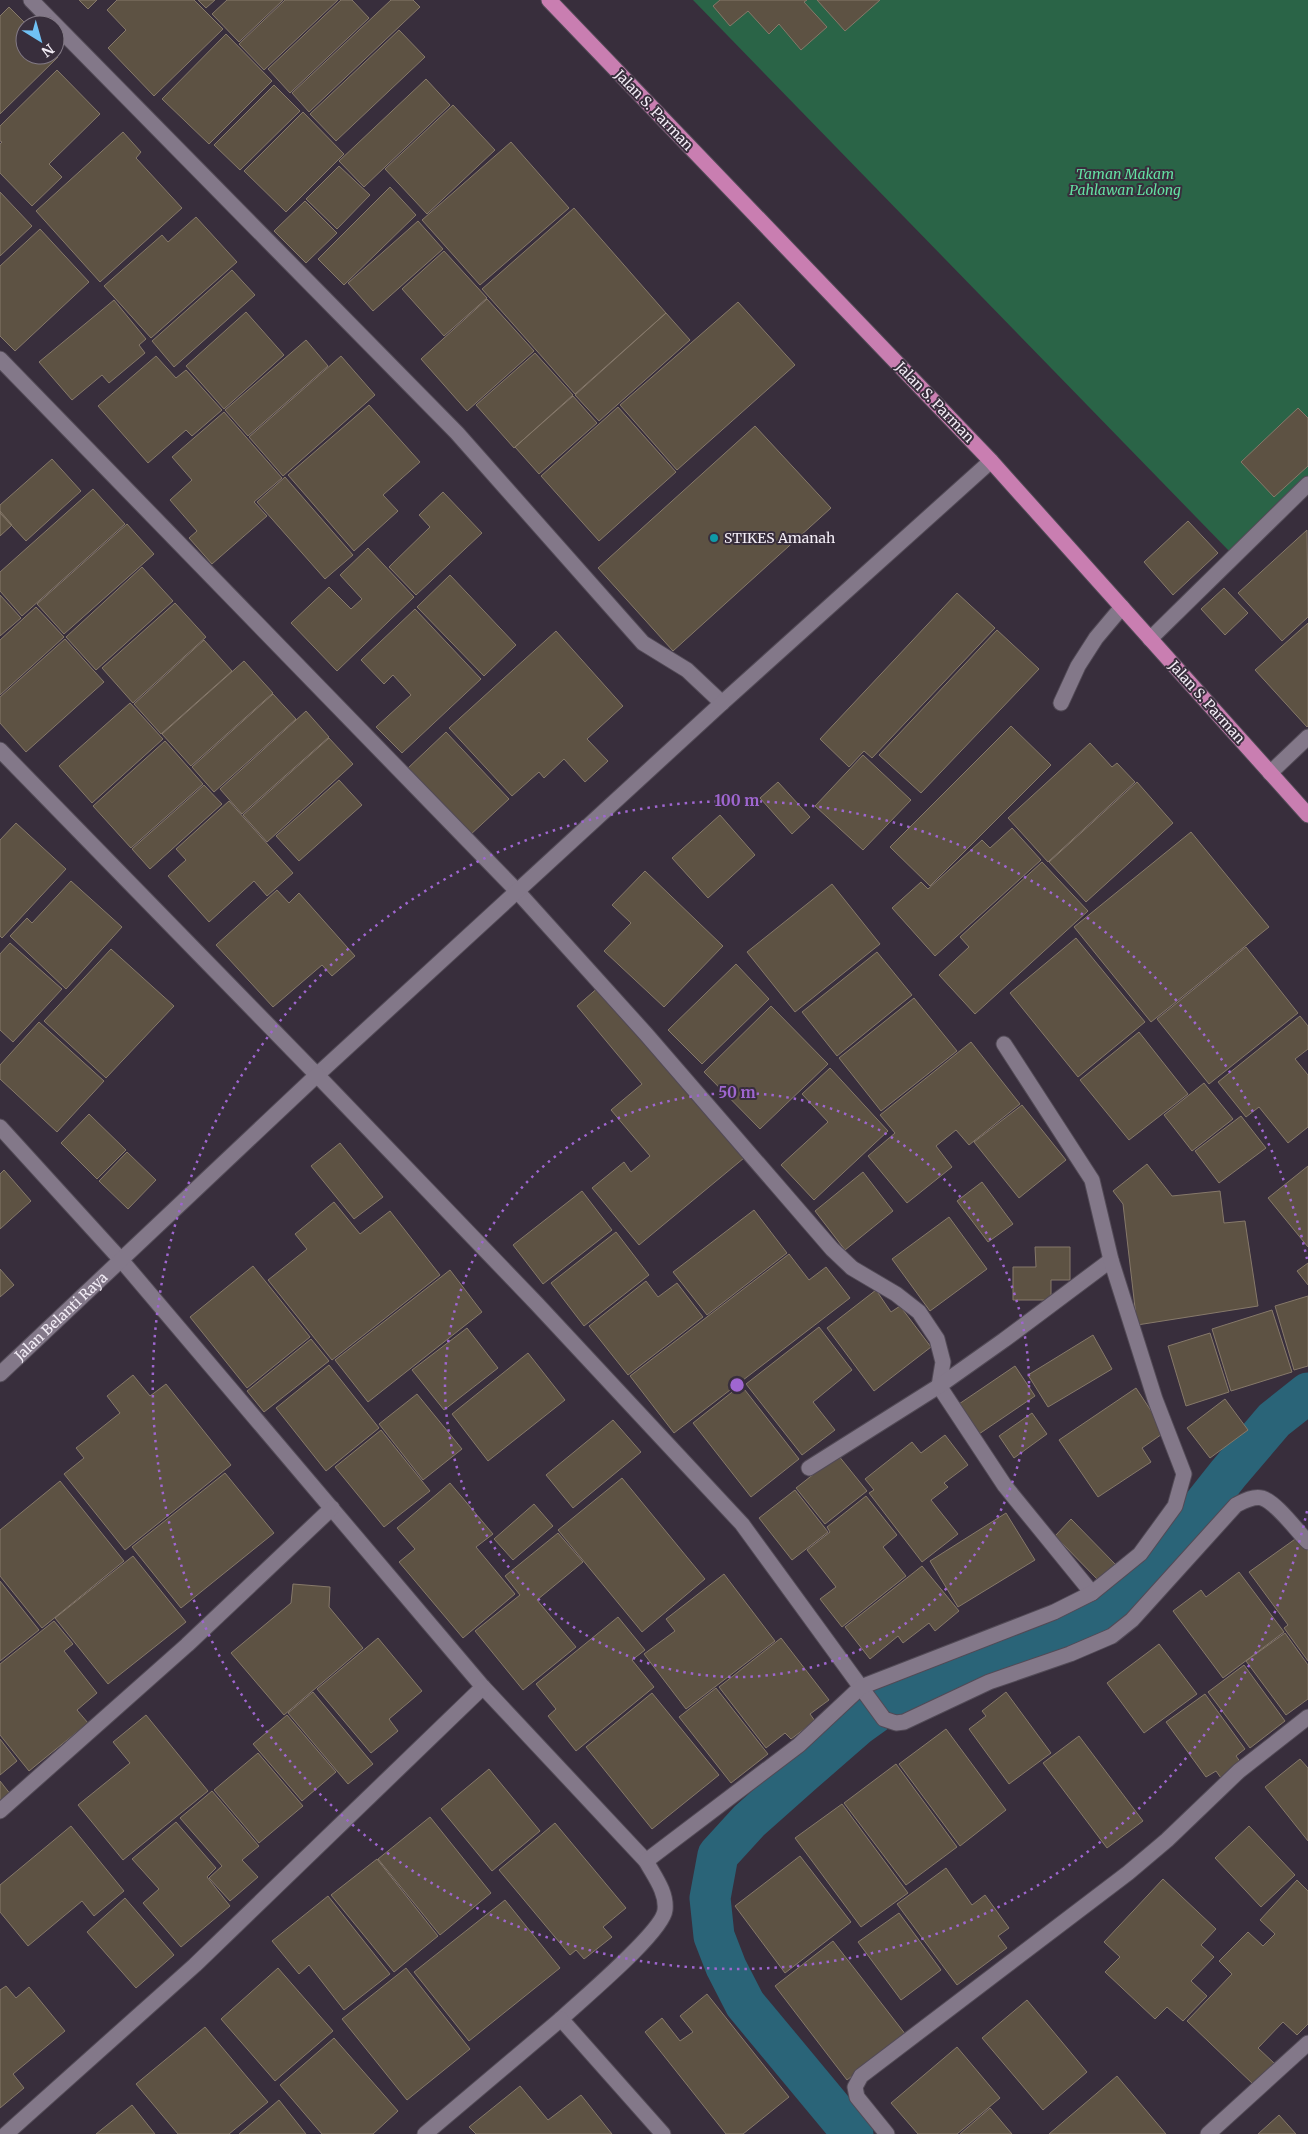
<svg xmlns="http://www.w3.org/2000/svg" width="1308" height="2134" font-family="Merriweather,serif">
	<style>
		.green { fill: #2a6447 }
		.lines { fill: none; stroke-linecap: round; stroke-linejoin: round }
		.canal { stroke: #2a6478; stroke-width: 41 }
		.building { fill: #5d5243; stroke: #86796a }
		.minor-casing { stroke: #524a56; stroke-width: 17 }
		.major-casing { stroke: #524a56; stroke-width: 17 }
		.minor { stroke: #837889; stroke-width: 15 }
		.major { stroke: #c97eb1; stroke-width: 15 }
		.ring { fill: none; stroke: #9f66d0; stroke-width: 2.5; stroke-dasharray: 2.5 5 }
		.culture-dot { fill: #0f9aa8; stroke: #382e3c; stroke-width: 2 }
		.labels { text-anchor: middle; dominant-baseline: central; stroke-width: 4; stroke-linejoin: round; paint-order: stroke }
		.street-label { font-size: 14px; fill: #f3edf6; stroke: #382e3c }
		.park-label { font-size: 14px; font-style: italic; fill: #63e0a2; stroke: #382e3c }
		.poi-label { font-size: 14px; fill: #f3edf6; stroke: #382e3c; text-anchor: start }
		.centre { fill: #9f66d0; stroke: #382e3c; stroke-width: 2.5 }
		.ring-label { font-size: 15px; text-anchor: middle; font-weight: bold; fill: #9f66d0; stroke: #382e3c; stroke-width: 4; stroke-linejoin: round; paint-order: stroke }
	</style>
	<rect width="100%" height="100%" fill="#382e3c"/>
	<!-- green -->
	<path class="green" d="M693,0H1308V478L1232,554Z"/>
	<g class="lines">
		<!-- canal -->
		<path class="canal" d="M853,2134L745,2004L726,1967L714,1936L710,1898L718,1855L749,1821L803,1773L858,1725L897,1697L947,1673L1028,1648L1099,1620L1123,1602L1144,1580L1228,1474L1274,1420L1308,1393"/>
	</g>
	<!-- building -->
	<path class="building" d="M79,0H97L88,9Z
		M117,0H194L223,29L154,96L108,48L126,30L107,10Z
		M198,0H215L206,8Z
		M227,0H283L239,42L212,14Z
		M285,0H338L264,70L239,44Z
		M341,0H352L369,18L290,93L268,69Z
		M391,0H413L420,7L309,112L292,93Z
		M720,0H807L804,2L827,27L801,50L779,24L769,34L748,11L730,26L713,6Z
		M817,0H880L845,31Z
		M9,7L27,25H25V55L55,54L58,57L0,114V16Z
		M399,30L425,57L336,141L310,114Z
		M226,34L272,81L209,144L162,99Z
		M57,70L100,114L49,164L62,177L32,206L0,173V144L2,142L0,141V126Z
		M426,79L450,105L364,187L339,161Z
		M274,85L300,111L240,170L214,145Z
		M453,105L495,150L427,214L385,169Z
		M303,112L344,154L286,212L244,171Z
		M123,132L141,152L136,158L182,208L100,282L36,211Z
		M511,142L569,208L480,285L422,220Z
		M339,166L370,195L337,229L306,199Z
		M390,187L416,215L344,285L318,259Z
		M0,192L32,226L0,256Z
		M305,201L337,233L306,263L274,231Z
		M574,208L666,313L575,394L482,289Z
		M196,217L237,262L151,338L104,286L162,235L168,242Z
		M418,221L443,249L373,311L348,283Z
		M40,229L89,282L15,351L0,336V266Z
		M444,251L487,298L444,336L402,289Z
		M232,270L255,295L174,367L152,341Z
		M487,299L534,351L467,411L421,359Z
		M114,300L146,339L139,345L145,353L109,383L102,375L72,400L39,362Z
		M738,302L795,365L677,470L620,405Z
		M246,312L284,355L224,409L186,366Z
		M666,313L690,340L599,421L575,395Z
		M306,340L328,366L248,436L225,410Z
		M535,353L573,395L514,448L476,405Z
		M156,356L176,378L186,370L222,410L192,436L186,430L148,463L98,406Z
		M341,356L375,395L283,476L249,437Z
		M573,396L597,423L539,474L515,447Z
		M369,405L420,462L383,495L398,511L354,551L288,475Z
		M618,407L676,472L599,541L541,476Z
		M1298,408L1308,418V466L1274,497L1241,462Z
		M224,412L282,478L254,502L267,516L212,564L189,538L197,531L170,500L192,480L172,457Z
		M755,426L831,508L673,651L598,568Z
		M52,459L81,491L26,541L0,513V505Z
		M285,477L353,555L325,579L257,502Z
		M93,489L125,524L22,616L0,591V572Z
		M443,492L482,533L416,595L389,567L430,527L419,515Z
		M0,511L12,525L0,536Z
		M1188,521L1218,553L1173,595L1144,562Z
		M127,524L154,554L64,634L37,604Z
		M1307,530L1308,617L1282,641L1238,593Z
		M368,548L414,597L337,671L291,623L329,587L351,609L362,599L340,575Z
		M142,567L173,601L96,670L66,637Z
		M450,575L516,645L484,676L417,607Z
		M1224,588L1248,613L1225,635L1201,609Z
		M957,593L995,628L872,758L864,751L849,767L820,739Z
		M0,595L21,618L0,636Z
		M175,603L206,637L133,703L102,668Z
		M36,607L64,637L0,695V640Z
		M415,609L481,679L402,753L376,727L411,695L393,675L384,684L361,660Z
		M1308,623V726L1307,727L1255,670Z
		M997,630L1039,669L921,793L879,755Z
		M556,631L623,706L587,739L608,761L585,782L564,759L544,778L539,772L512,796L449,728Z
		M65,639L104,682L26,752L0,723V697Z
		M204,640L232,671L161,734L134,704Z
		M244,661L273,693L191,766L162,734Z
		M273,694L296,719L214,792L192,767Z
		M130,703L163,739L92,803L59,766Z
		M306,711L329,737L242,814L220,789Z
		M1011,726L1051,765L930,886L890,847Z
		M446,732L509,799L469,836L407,769Z
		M329,738L353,764L267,842L243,815Z
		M165,741L203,784L131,848L93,806Z
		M1090,743L1112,767L1117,763L1135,782L1048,862L1008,818Z
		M863,755L911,800L863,850L815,806Z
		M339,780L362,805L299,861L276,836Z
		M778,782L810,817L792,834L760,798Z
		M1137,782L1173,823L1086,902L1049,862Z
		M204,785L222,804L150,869L132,849Z
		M229,801L293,873L267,896L254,881L209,922L168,876L186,860L176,849Z
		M720,815L755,855L708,898L672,858Z
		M16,823L66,869L2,938L0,936V840Z
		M1012,828L1041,860L935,956L892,908L921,882L928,889L982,840L990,848Z
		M1191,832L1269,927L1151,1022L1074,927Z
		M1042,862L1088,911L975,1014L939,975L969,947L960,937Z
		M645,871L723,946L664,1007L604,951L631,923L612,905Z
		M71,881L122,927L66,989L10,936L27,918L32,923Z
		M832,884L880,944L795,1012L747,952Z
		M277,890L289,903L299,893L355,956L332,976L322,965L273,1007L216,945Z
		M1076,938L1145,1022L1078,1077L1010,993Z
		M10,943L62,989L13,1042L0,1030V954Z
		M1246,947L1298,1013L1209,1084L1157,1019Z
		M111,949L174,1006L106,1078L44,1021Z
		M877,952L912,995L837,1056L802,1012Z
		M736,964L769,999L702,1064L668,1030Z
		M600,986L744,1158L639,1245L592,1188L624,1162L631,1172L650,1156L611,1110L642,1084L577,1006Z
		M914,998L957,1051L881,1111L839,1058Z
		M771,1006L828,1064L760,1129L704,1072Z
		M1300,1016L1308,1026V1049L1295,1059L1308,1075V1127L1288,1143L1259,1107L1246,1117L1218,1082Z
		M39,1022L104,1081L57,1132L0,1079V1065Z
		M1139,1032L1188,1094L1129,1140L1080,1080Z
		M971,1042L1020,1104L969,1145L956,1130L936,1146L952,1167L907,1203L868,1156L895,1133L880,1115Z
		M830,1068L888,1131L814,1200L781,1165L828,1122L802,1094Z
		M1204,1083L1233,1119L1192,1151L1164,1115Z
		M1022,1105L1066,1160L1019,1198L974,1142Z
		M89,1114L126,1150L97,1179L61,1143Z
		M1241,1116L1266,1148L1219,1183L1195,1151Z
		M340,1143L383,1197L354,1219L311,1166Z
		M127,1152L156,1180L128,1209L99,1181Z
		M1147,1164L1172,1196L1220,1191L1224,1223L1245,1221L1258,1306L1137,1325L1123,1204L1113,1191Z
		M1308,1166V1247L1268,1198Z
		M4,1170L31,1201L0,1229V1174Z
		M863,1172L893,1211L845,1250L815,1211Z
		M982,1182L1013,1224L988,1242L957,1201Z
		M582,1191L612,1230L543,1284L513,1245Z
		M334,1202L360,1234L390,1211L440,1275L332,1360L268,1280L307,1249L295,1234Z
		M754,1210L787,1253L707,1315L673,1272Z
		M949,1217L987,1269L930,1311L892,1259Z
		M616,1232L649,1275L584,1326L551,1283Z
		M1035,1247H1070V1280H1051V1300H1013V1267H1036Z
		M789,1254L809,1280L826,1267L850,1298L674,1433L630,1376Z
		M1308,1263V1285L1297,1271Z
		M253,1266L310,1337L247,1388L190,1317Z
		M0,1269L14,1285L0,1297Z
		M450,1270L482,1312L368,1402L335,1360Z
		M646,1281L658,1297L677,1283L703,1317L628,1375L589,1326Z
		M876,1290L891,1312L900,1306L931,1347L874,1391L827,1328Z
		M1308,1296V1366L1294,1370L1275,1306Z
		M1272,1310L1292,1372L1231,1391L1212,1329Z
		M819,1327L852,1370L813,1402L835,1430L802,1455L746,1384Z
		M467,1328L498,1368L444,1410L412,1370Z
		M1210,1333L1229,1392L1186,1406L1168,1346Z
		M1093,1335L1112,1369L1048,1407L1028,1375Z
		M311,1339L329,1361L264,1412L247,1391Z
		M528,1353L565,1400L488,1461L452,1414Z
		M329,1365L379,1428L326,1471L276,1408Z
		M1015,1366L1035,1396L979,1434L959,1404Z
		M133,1375L150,1396L166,1384L231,1465L125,1550L64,1474L84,1458L76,1448L120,1413L107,1396Z
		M741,1385L799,1459L751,1497L693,1423Z
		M1136,1388L1165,1432L1142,1448L1151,1462L1098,1497L1059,1440Z
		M417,1394L462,1449L423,1480L379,1424Z
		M1225,1399L1248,1430L1210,1458L1187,1428Z
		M1032,1413L1047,1434L1014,1458L999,1436Z
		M613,1420L641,1452L573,1508L546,1475Z
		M381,1430L430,1491L384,1527L335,1467Z
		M945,1435L968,1465L944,1483L948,1487L931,1500L958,1534L922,1562L869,1493L874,1490L865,1479L912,1442L921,1453Z
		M838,1455L867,1491L825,1524L796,1488Z
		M225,1473L274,1533L181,1608L132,1547Z
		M622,1478L705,1579L642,1632L558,1530Z
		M60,1481L124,1561L42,1628L0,1576V1530Z
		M450,1483L493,1534L476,1547L515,1594L463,1638L399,1562L415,1549L397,1528Z
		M795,1490L828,1532L792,1560L759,1518Z
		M866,1496L897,1535L883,1547L906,1576L842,1627L820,1599L836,1587L807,1550L830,1532L827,1527Z
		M534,1504L553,1526L513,1560L494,1539Z
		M1006,1513L1035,1560L958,1607L930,1561Z
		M1071,1519L1115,1564L1099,1581L1055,1536Z
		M558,1533L583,1562L537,1600L576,1647L523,1690L475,1631L520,1595L505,1576Z
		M1298,1537L1308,1551V1661L1284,1628L1288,1625L1249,1572Z
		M133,1556L186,1622L108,1684L55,1618Z
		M922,1566L959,1611L935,1631L929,1623L903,1643L898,1636L870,1659L845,1627Z
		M1239,1572L1284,1632L1223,1678L1173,1611L1201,1590L1206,1597Z
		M724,1574L775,1641L686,1709L644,1654L675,1631L666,1619Z
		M0,1581L39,1630L0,1661Z
		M293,1584L330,1587L329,1607L363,1648L284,1715L231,1653L291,1603Z
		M618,1617L645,1650L632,1660L654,1687L576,1751L548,1716L556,1709L536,1684Z
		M54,1621L73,1644L64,1651L97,1693L77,1710L88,1723L29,1771L0,1735V1664Z
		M1285,1633L1308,1665V1699L1286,1715L1246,1661Z
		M378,1638L422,1691L389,1719L398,1731L371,1753L317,1689Z
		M781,1638L829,1700L810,1714L815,1721L791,1739L785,1733L766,1748L719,1687Z
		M1159,1644L1197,1694L1144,1733L1107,1683Z
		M1244,1665L1285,1721L1250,1748L1208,1692Z
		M716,1688L768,1754L731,1783L679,1717Z
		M313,1692L373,1764L348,1784L288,1713Z
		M1006,1692L1051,1753L1009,1784L969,1729L986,1716L982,1711Z
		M652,1693L719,1775L652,1829L586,1747Z
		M1205,1694L1245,1749L1236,1756L1241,1763L1221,1778L1216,1771L1206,1777L1166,1722Z
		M146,1715L208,1791L123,1860L78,1805L130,1763L113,1742Z
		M287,1715L336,1772L302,1801L253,1744Z
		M946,1729L1006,1810L960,1846L899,1764Z
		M1079,1736L1143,1821L1107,1848L1043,1763Z
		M0,1739L17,1761L0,1775Z
		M258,1753L303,1806L259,1843L214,1790Z
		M1300,1759L1308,1768V1841L1265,1787Z
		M896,1764L957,1847L906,1885L844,1803Z
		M489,1769L540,1831L492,1871L441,1809Z
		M0,1781L11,1795L0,1804Z
		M212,1791L259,1846L242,1860L258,1877L230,1901L209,1878L222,1866L180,1818Z
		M842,1804L908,1893L861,1927L795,1838Z
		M430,1817L491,1893L440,1935L378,1859Z
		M176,1822L216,1868L207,1877L230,1906L181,1947L143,1903L159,1889L132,1859Z
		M555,1823L626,1908L603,1927L612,1937L584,1959L576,1950L570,1955L499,1870Z
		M71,1826L124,1891L94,1916L82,1901L28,1946L0,1912V1885Z
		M1249,1826L1295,1875L1261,1907L1215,1858Z
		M800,1856L851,1922L785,1973L735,1906Z
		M377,1859L438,1936L394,1972L331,1895Z
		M946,1868L972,1905L985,1895L1009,1928L998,1936L1007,1948L957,1985L897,1904Z
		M1163,1879L1216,1929L1201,1945L1214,1957L1191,1981L1207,1996L1183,2021L1167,2007L1155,2019L1105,1972L1120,1957L1104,1942Z
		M1297,1880L1308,1891V2024L1297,2035L1283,2022L1258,2048L1275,2064L1254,2085L1187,2021L1232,1974L1219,1961L1248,1932L1263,1946L1275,1934L1260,1920Z
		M328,1896L390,1974L344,2010L309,1965L299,1974L272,1941Z
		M125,1898L174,1955L136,1988L87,1932Z
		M505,1900L560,1968L469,2041L414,1972Z
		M899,1913L941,1970L901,2000L858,1942Z
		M833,1941L906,2035L847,2080L775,1986Z
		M278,1968L333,2031L275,2081L221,2019Z
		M406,1968L470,2049L407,2100L342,2019Z
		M6,1986L16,1998L29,1987L65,2031L13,2074L24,2088L0,2108V1990Z
		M707,1994L789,2097L743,2134H726L645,2032L662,2018L680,2041L693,2032L680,2016Z
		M1027,2000L1087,2072L1043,2110L982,2038Z
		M205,2027L268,2102L229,2134H178L136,2084Z
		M334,2038L398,2111L373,2134H322L280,2085Z
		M957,2047L1000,2098L957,2134H918L891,2103Z
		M1117,2076L1166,2134H1049Z
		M520,2086L548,2120L581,2095L612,2134H476L469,2127Z
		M279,2100L306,2134H239Z
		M132,2105L155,2134H96Z
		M990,2108L1012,2134H960Z
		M1279,2115L1296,2134H1258Z"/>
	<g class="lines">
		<defs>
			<g id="minor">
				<path d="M31,0L457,433L643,643L687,670L722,703"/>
				<path d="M0,359L517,891L646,1034L832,1249L852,1268L896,1294L919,1312L937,1339L943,1362L939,1386L1005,1486L1092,1593"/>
				<path d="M1150,639L1308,484"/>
				<path d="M1061,703L1078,666L1096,638L1122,607"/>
				<path d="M0,750L317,1075L722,703L991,461"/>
				<path d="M1270,773L1308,737"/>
				<path d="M0,1127L122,1261L483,1687L646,1861C654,1876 667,1892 665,1910C663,1932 581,2000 561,2019L663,2134"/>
				<path id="s1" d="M0,1374L317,1075L536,1303L742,1524L884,1719L896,1723L904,1722L989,1682L1070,1654L1112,1636L1132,1620L1236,1505C1244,1501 1253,1496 1262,1498C1276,1502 1297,1531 1308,1542"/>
				<path d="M809,1468L939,1386L1004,1340L1111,1260"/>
				<path d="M0,1811L187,1645L332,1508"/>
				<path d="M646,1861L799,1745L861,1687L1054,1612L1092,1593L1140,1554L1175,1506L1184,1474L1155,1399L1111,1260L1092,1180L1004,1044"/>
				<path d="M6,2134L195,1965L483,1687"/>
				<path d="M425,2134L561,2019"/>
				<path d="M887,2134L857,2097L855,2087L861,2076L1128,1873L1167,1840L1239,1771L1308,1717"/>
				<path d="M1208,2134L1308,2043"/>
			</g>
			<path id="major" d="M549,0L991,461L1308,815"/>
		</defs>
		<!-- minor casing -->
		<use href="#minor" class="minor-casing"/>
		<!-- major casing -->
		<use href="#major" class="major-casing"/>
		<!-- minor -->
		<use href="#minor" class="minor"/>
		<!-- major -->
		<use href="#major" class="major"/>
	</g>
	<!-- distance rings -->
	<g class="ring">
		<circle cx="737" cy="1385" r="292"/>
		<path d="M1307 1511A584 584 0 1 1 1307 1259"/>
	</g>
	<!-- markers -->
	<circle class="culture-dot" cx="714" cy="538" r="5"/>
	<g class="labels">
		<!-- street labels -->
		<g class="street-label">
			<text transform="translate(654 110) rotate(46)">Jalan S. Parman</text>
			<text transform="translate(935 402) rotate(46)">Jalan S. Parman</text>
			<text transform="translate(1207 702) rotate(48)">Jalan S. Parman</text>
			<text stroke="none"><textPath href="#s1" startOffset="84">Jalan Belanti Raya</textPath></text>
		</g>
		<!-- park labels -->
		<g class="park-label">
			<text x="1125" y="174">Taman Makam<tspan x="1125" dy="16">Pahlawan Lolong</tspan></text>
		</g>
		<!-- poi labels -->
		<g class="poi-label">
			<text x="724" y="538">STIKES Amanah</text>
		</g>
	</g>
	<circle cx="737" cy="1385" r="8" class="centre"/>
	<g class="ring-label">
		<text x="737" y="806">100 m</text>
		<text x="737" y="1098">50 m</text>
	</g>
	<!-- north arrow -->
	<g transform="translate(40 40) rotate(143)"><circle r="24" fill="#382e3c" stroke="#837a86"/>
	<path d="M0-4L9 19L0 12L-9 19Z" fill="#70c1f4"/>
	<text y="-8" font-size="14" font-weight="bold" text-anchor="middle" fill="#f3edf6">N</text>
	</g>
</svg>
